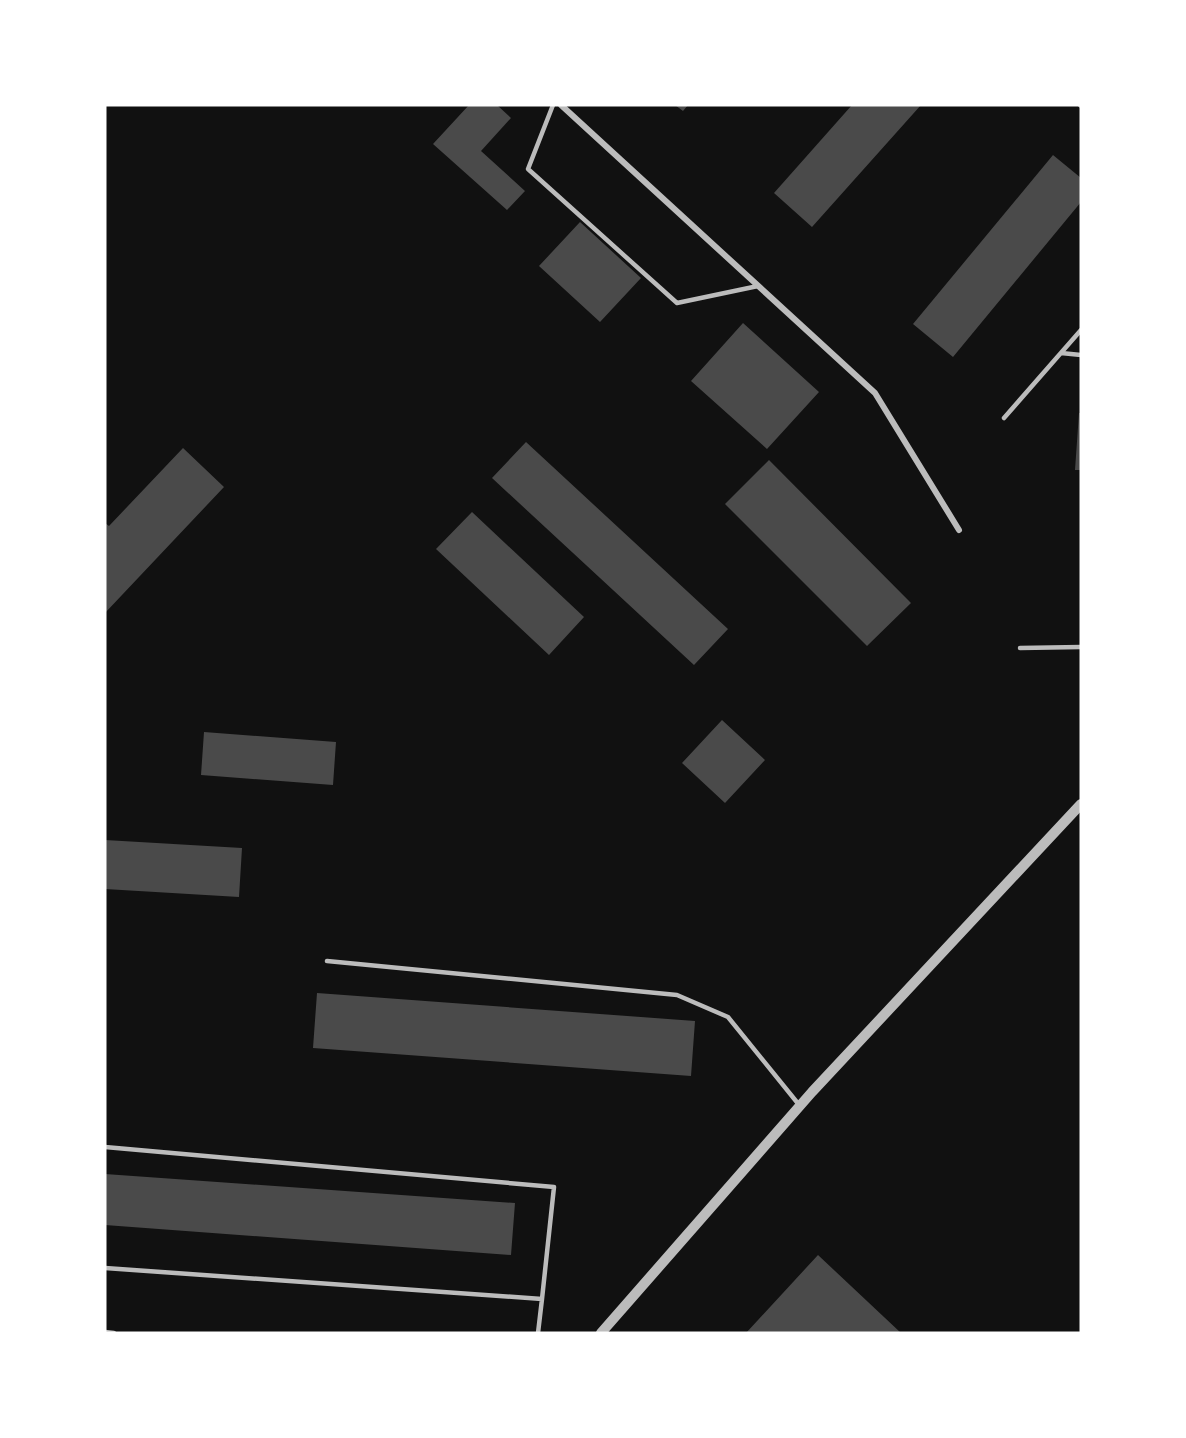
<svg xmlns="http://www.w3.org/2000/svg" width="1186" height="1438" font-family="'PT Sans',sans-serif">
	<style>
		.building { fill: #4a4a4a }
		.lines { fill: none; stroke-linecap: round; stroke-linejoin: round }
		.service { stroke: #bcbcbc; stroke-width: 4.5 }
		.minor { stroke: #bcbcbc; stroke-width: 6 }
		.tertiary { stroke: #bcbcbc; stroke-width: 10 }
	</style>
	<rect width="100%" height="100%" fill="#111"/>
	<!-- building -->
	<path class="building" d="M469,105H497L511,118L481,151L525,191L507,210L433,144Z
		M675,105H688L683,111Z
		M852,105H921L812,227L774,193Z
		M1053,155L1081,178V202L953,357L913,324Z
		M580,222L641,278L600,322L539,266Z
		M743,323L819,392L767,449L691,381Z
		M1079,413H1081V470H1075Z
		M526,442L728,629L694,665L492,478Z
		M183,448L224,487L105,613V523L109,526Z
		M769,460L911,603L867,646L725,504Z
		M472,512L584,617L549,655L436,549Z
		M722,720L765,760L725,803L682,763Z
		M204,732L336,742L333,785L201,775Z
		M105,840L242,848L239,897L105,889Z
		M317,993L695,1021L691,1076L313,1048Z
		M105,1174L515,1203L511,1255L105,1225Z
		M818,1255L901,1333H746Z"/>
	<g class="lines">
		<!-- service -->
		<path class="service" d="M553,105L528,169L677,303L758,286
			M1080,105L1081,106
			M1061,353L1081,355
			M1004,418L1081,330
			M1020,648L1081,647
			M327,961L677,995L728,1017L800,1106
			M105,1147L554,1187L542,1299
			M105,1268L542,1299L538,1333
			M105,1332L114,1333"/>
		<!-- minor -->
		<path class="minor" d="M561,105L875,393L959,530"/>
		<!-- tertiary -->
		<path class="tertiary" d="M601,1333L812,1092L1081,804"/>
	</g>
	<!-- border -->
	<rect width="1186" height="1438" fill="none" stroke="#ffffff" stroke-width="213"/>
</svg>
